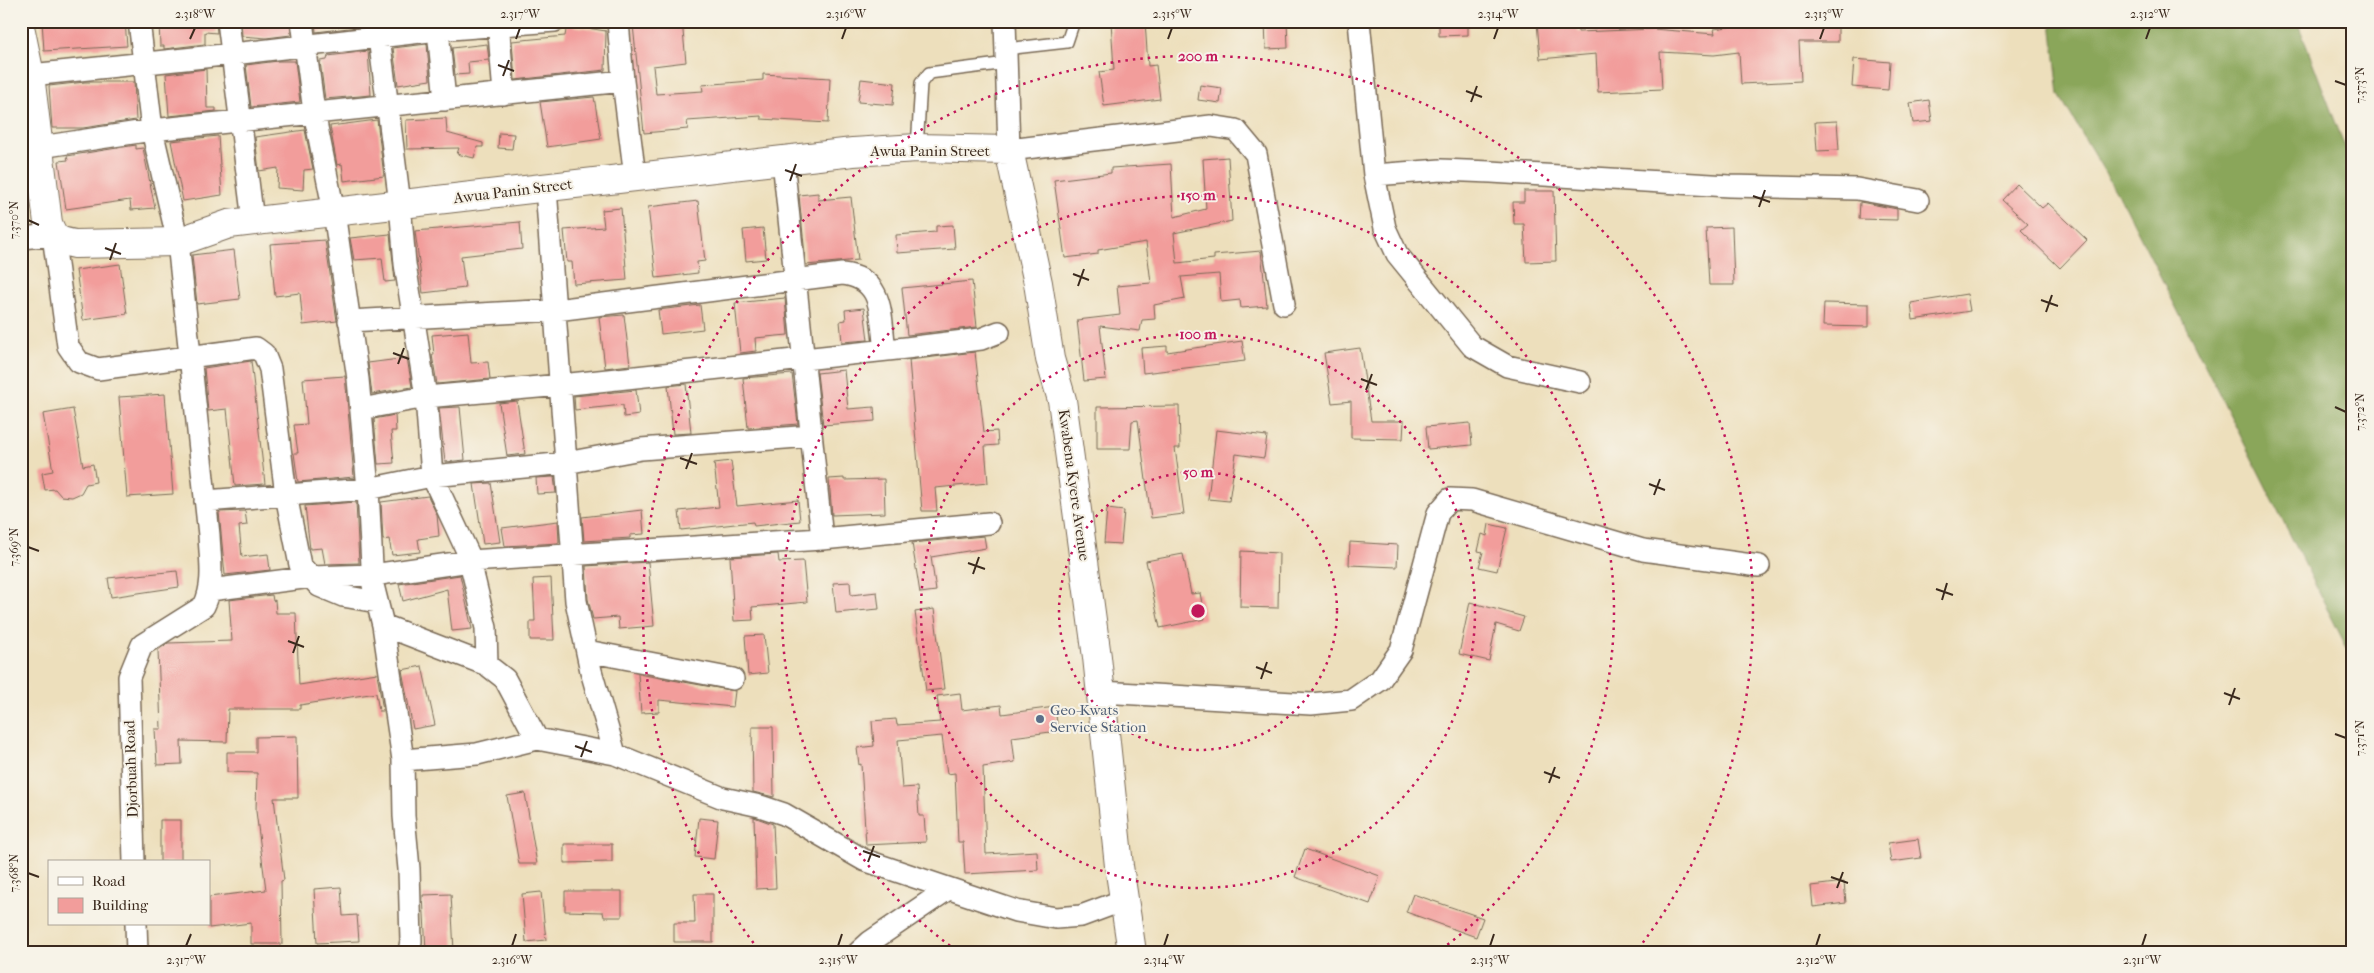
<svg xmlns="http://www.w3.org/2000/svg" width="2374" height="973" font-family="'IM FELL French Canon',serif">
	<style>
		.forest { fill: #8aa65a; stroke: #62683c }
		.building { fill: #f29d9b }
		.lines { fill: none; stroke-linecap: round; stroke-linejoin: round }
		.service-casing { stroke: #796955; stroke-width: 14 }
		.minor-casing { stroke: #796955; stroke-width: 24 }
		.secondary-casing { stroke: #796955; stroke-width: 30 }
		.service { stroke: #fff; stroke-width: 11 }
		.minor { stroke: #fff; stroke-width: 21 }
		.secondary { stroke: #fff; stroke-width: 28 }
		.ticks { fill: none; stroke: #3b2a1e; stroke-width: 2 }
		.ring { fill: none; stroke: #c2185b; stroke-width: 2.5; stroke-dasharray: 2.5 5 }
		.service-dot { fill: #5c6f8a; stroke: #f7f3e8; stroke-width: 2 }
		.labels { text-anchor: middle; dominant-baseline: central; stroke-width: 4; stroke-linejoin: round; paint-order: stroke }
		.street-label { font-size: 15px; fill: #3b2a1e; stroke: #f7f3e8 }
		.service-label { font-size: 15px; fill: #4e5e75; stroke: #f7f3e8; text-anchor: start }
		.centre { fill: #c2185b; stroke: #f7f3e8; stroke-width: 2.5 }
		.ring-label { font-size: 15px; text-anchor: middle; font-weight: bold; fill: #c2185b; stroke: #f7f3e8; stroke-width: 4; stroke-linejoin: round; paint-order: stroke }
		.neatline { fill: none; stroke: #3b2a1e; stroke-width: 2 }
		.ticks-label { font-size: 12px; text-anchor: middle; fill: #3b2a1e }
	</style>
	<rect width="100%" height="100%" fill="#f7f3e8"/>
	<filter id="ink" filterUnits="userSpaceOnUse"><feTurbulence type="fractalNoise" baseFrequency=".02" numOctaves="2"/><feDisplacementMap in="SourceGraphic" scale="10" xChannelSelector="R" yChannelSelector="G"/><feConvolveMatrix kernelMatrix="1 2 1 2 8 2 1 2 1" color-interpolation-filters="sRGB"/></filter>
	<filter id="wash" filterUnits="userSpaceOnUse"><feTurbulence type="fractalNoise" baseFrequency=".0096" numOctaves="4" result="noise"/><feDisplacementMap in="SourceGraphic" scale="20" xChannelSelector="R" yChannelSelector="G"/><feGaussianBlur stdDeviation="1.12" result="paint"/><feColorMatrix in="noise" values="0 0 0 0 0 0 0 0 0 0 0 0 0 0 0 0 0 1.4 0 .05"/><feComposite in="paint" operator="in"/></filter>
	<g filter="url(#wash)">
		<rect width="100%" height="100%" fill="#eddfbc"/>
		<!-- forest -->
		<path class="forest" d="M2051,21H2297L2353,168V660L2126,208L2059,95Z"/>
		<g id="blocks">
			<!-- building -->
			<path class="building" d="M42,21H125L127,46L44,51Z
				M159,21H216L217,33L205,32V44L164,49V46H160Z
				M241,21H290L291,35L266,38L242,36Z
				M315,21H365V26L316,32Z
				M682,21L686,62L653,66L656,94L703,91L702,85L763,80V74L830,78L828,123L761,119V116L687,121L688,129L644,133L633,25Z
				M1111,21H1145L1148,66L1156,65L1160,99L1104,106L1099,72L1114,70Z
				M1265,21H1287L1288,48L1266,49Z
				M1439,21H1468V35L1439,36Z
				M1537,21H1577L1578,32L1653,29L1715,34L1714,29L1768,21H1838V42H1799L1801,81L1741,84L1739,52L1714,55L1660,52L1662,89L1598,92L1596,54L1540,59Z
				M567,25L606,31L605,70L515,80L512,41L565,36Z
				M427,44L430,80L398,85L393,48Z
				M487,44L489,60L468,62L469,74L455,75L452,48Z
				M368,51L371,95L325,99L320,61L327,60L328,56Z
				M1854,59L1890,62L1888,90L1852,87Z
				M278,61H295L300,102L251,107L246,65Z
				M206,69L207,108H216V111L169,116L166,74Z
				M861,79L895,83L893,105L858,102Z
				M85,82H134L136,120L83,128H52L49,86Z
				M1200,85L1222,88L1220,103L1198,100Z
				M594,97L601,139L547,147L540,102Z
				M1929,100L1932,121L1913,123L1910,103Z
				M446,118L447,133L483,143V147H477L474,158L457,154L459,148L407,149L406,120Z
				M377,120L384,176L344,181L342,164L337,165L330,126Z
				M1837,121L1839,150L1817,151L1815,122Z
				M305,130L313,169L304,170L303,190L277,188L278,168L259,171L255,137Z
				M499,133L514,134L512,149L498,148Z
				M218,136L222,195L183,201L171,141Z
				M136,145V149L143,148L155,208L131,210L130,200L66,209L59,161L68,160L67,156Z
				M1228,157L1232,221L1174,233L1177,263L1214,259V255L1261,251L1267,306L1241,308L1240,300L1221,302L1219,274L1181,277L1185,299L1154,305L1155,319L1142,320L1140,331L1100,326L1106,379L1084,381L1077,320L1120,315L1117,286L1151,283L1146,242L1098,250V254L1065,258L1054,180L1111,173V168L1171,164L1174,217L1206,209L1203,159Z
				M2017,184L2042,208L2048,203L2087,240L2060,268L2021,230L2028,224L2002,200Z
				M1524,191H1554L1556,261L1526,262L1524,224H1514L1513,202H1524Z
				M818,193V200L851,197L858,260L806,265L799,195Z
				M698,201L705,261L697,262L698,273L656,278L648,207Z
				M1860,202L1897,209V220L1859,219Z
				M621,208L627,280L574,284L572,262H567L564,230L604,227L602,210Z
				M520,222L522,249L461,256L465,288L423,293L415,231Z
				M953,225L955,249L897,253L896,235L936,232V226Z
				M1732,227L1734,285H1709L1706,228Z
				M763,228L766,259L746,261L743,230Z
				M390,234L395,281L385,282L382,258L354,260L350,238Z
				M325,240L337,321L303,325L300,293L275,296L270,244Z
				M234,250L240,299L197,304L192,255Z
				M120,264L127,314L83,320L76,270Z
				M972,281L977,327L907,335L902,288Z
				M1967,294L1970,311L1913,320L1911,303Z
				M785,298L788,335L755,338L756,351L740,353L735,303Z
				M1824,303L1869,304V327L1823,326Z
				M700,305L703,329L661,334L658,310Z
				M864,308L868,340L842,342L840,321L846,320L845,310Z
				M624,315L630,365L605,368L599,317Z
				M468,332L471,363L488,362L490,379L437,384L432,355H434L432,335Z
				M1242,341L1245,361L1143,373L1141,348L1167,346V352Z
				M1360,348L1371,421H1404L1403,439L1351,438V401L1332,403L1324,353Z
				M975,352L984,432L997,431L998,445L985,446L988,483L935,488L937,511H922L909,360Z
				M407,358L412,387L372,394L368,363Z
				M251,361L265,484L235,486L227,409L208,411L204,368Z
				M844,370L848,409L874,407L875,421L823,425L817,373Z
				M792,374L798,424L748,428L743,378Z
				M345,376L354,477L298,482L294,453H298L294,425L307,424L303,379Z
				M686,384L691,433L673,434L668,386Z
				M636,390L639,415L624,417L623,405L575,410L574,396Z
				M165,394L173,494L127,497L119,397Z
				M517,401L525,454L507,456L499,403Z
				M1179,406L1180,448H1175L1184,514L1151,518L1138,420L1132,421L1130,449H1097V407Z
				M460,407L465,460L445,462L439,408Z
				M73,409L83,466L93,464L96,482L86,484L81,493L72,497L61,496L55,489L45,490L42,473L53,471L43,414Z
				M395,415L396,431H391L394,463L378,464L374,419Z
				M1470,423L1472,445L1428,449L1426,427Z
				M1216,430L1267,436L1264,458L1236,454L1229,501L1208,499Z
				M731,461L737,506L798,500L800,521L754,526L753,522L681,530L679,511L719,507L714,463Z
				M554,477L556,493L537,494L536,478Z
				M844,478V480L884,479L885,513L832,515L829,479Z
				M491,483L500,542L483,544L474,484Z
				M428,496L437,515L439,536L418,539L420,552L392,555L389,539L383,540L381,502Z
				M356,502L359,563L325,564L322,548L310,549L305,506Z
				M1107,509L1124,511L1121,544L1104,543Z
				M642,510L644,534L630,535V538L584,541L582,517Z
				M245,511L247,525L239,526L242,557L268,554L270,570L225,575L219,512Z
				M558,521L559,543L505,546L502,528Z
				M1489,524L1507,528L1497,571L1479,567L1483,552L1478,551L1482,534L1487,536Z
				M984,536L986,548L931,557L936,591L920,593L912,543Z
				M1350,542L1398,545L1397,567L1349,565Z
				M1241,551L1279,553L1278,608L1240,607Z
				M778,554L779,562L803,561L807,602L752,607L753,620L734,621L730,557Z
				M1183,554L1191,594L1200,593L1205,619L1160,628L1146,561Z
				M648,562L654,626L619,629L618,617L593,619L588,599L586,566Z
				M177,571L179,587L111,597L108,578Z
				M460,575L472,629L452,631L447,589L403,601L399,584Z
				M551,578L554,640H530V621H535L533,579Z
				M850,582L851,595L877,592L879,609L836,613L833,583Z
				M272,595L273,601L275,600L276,613H296L299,685L377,673L383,711H379L376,693L300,705V709H228L227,742L181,741L182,764L157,765L155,729H161L158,650L168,643L232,641L229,600Z
				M1470,602L1524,617L1519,631L1496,624L1489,661L1459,654Z
				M934,609L944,689L926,691L915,612Z
				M764,635L768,673L748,675L745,636Z
				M422,666L435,725L413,729L402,670Z
				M638,674L735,691L733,707L659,700V712L641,713Z
				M960,693L962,710L1001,705L1002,714L1055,707L1058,731L1012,737L1015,762L983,767L986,854L1037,851L1038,870L965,874L963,842H958L955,773L947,774L942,736L898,740L902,788L917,787L919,816H924L926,842L866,845L861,764L859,765L857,748L874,746L872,721L896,719L897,725L940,722L937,696Z
				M752,727H773L774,797L753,792Z
				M297,736L298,798H274L284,880L281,881L282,944H251V923L209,928V897L266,890L256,811L257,773L227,772V752H256V737Z
				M525,793L537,864H519L507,796Z
				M754,817L773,824L776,888L756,889Z
				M699,818L718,820L714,859L695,857Z
				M160,820H181V862H160Z
				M1918,839L1921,858L1891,862L1888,843Z
				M564,844H612V862L564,863Z
				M1305,849L1380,876L1370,904L1295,877Z
				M1844,882L1846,903L1813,907L1811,886Z
				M341,887L343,916L357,915L359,941L317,943L314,889Z
				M565,891H622V917H604L603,912L565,911Z
				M541,892L546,940L526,942L522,894Z
				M451,894L454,952H426L423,895Z
				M694,894H713V942H674V923H695Z
				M1413,894L1483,918L1476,937L1406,912Z"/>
		</g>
	</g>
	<g filter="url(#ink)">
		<use href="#blocks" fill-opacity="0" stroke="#796955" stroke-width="1"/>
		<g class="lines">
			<defs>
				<path id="service" d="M1006,49L1067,42L1074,21
					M917,148L921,83L929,73L1007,63"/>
				<path id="minor" d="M228,21L253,221
					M302,21L314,112L334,212L358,379L368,489L373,585L383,625L403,760L404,816L409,869L411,941L409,952
					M437,21L445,100
					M498,21L504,94
					M618,21L623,81L635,177
					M1005,21L1009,150L1211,126L1236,130L1256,154L1284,304
					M1359,21L1374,175L1385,228L1397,254L1472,346L1507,366L1580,382
					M21,76L233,54L438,30L555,21
					M21,150L152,130L623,81
					M783,160L822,539
					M1374,175L1441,170L1491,172L1729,186L1857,189L1918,200
					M546,188L576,601L591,671L615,754
					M21,238L53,235L68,346L79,362L98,369L256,348L264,354L270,369L286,495L300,565L319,586L343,596L377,602
					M349,321L556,310L842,274C885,278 880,316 885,350
					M361,409L426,397L561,385L906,348L981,339L999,332
					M205,501L368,489L432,476L426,397L405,264L400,204L377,21
					M210,590L311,577L373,575L470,561L822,539L989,523
					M383,625L487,665L505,679L537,739
					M587,651L733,679
					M487,665L486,628L468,553L432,476L566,463L641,449L811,436
					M1101,692L1311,704L1351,700L1380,680L1401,650L1438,513L1450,499L1472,500L1643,550L1759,566
					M403,760L477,754L537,739L615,754L723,798L760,806L784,814L864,860L1016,911L1056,918L1081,916L1124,900
					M134,862L129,677L142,645L204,606C215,584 210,559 209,535L178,242L152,130L139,21
					M136,924L137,952
					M859,952L870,942L948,889"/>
				<path id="secondary" d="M21,31L30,75L48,223C54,239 58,241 75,244L178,242L229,224L853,152L917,148L1009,150L1038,283L1050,359L1062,400L1097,657L1119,866L1132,952"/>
			</defs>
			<!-- service casing -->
			<use href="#service" class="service-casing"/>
			<!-- minor casing -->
			<use href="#minor" class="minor-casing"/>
			<!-- secondary casing -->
			<use href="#secondary" class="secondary-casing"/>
			<!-- service -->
			<use href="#service" class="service"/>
			<!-- minor -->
			<use href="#minor" class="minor"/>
			<!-- secondary -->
			<use href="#secondary" class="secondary"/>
		</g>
	</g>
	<!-- ticks -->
	<path class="ticks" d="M190,39L195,28M516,39L520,28M842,39L846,28M1168,39L1172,28M1494,39L1498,28M1820,39L1824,28M2146,39L2150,28M498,65L514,71M503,76L509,60M2335,81L2346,85M1466,91L1482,97M1471,102L1477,86M785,170L802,176M790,181L796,164M1753,196L1770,202M1759,207L1765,190M28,220L39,225M105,248L121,254M110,260L116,243M1073,274L1089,280M1078,286L1084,269M2041,300L2058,306M2046,312L2052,295M393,353L409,359M398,364L404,348M1361,379L1377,385M1366,390L1372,374M2335,407L2346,412M680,458L697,464M686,469L692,453M1649,484L1665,490M1654,495L1660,479M28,547L39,551M968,563L985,569M973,574L979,557M1936,589L1953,595M1942,600L1947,583M288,641L304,647M293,653L299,636M1256,667L1272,673M1261,679L1267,662M2224,693L2240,699M2229,705L2235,688M2335,734L2346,738M575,746L592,752M581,757L587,741M1544,772L1560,778M1549,783L1555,767M863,851L880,857M868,862L874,846M28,873L39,877M1831,877L1848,883M1837,888L1843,872M186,946L191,934M512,946L516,934M838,946L842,934M1164,946L1168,934M1490,946L1494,934M1816,946L1820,934M2142,946L2146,934"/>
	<!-- distance rings -->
	<g class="ring">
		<circle cx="1198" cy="611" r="139"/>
		<circle cx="1198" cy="611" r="277"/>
		<path d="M956 950A416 416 0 1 1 1440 950"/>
		<path d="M758 949A555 555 0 1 1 1638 949"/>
	</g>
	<!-- markers -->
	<circle class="service-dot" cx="1040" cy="719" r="5"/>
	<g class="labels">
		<!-- street labels -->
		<g class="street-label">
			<text x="930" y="151">Awua Panin Street</text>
			<text transform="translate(513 191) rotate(-7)">Awua Panin Street</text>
			<text transform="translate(1074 485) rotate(82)">Kwabena Kyere Avenue</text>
			<text transform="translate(131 769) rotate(-92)">Djorbuah Road</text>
		</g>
		<!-- service labels -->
		<g class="service-label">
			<text x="1050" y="710">Geo-Kwats<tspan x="1050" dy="17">Service Station</tspan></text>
		</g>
	</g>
	<circle cx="1198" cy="611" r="8" class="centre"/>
	<g class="ring-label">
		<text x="1198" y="61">200 m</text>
		<text x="1198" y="200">150 m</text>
		<text x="1198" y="339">100 m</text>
		<text x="1198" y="477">50 m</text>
	</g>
	<!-- margin -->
	<rect width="2374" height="973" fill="none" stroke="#f7f3e8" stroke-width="55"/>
	<!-- legend -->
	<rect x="48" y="860" width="162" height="65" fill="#f7f3e8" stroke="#aca397"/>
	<rect x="58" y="877" width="25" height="8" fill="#ffffff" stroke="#aca397"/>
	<text x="92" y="886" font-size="15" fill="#3b2a1e">Road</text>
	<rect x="58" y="898" width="25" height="15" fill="#f29d9b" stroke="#aca397"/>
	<text x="92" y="910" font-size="15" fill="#3b2a1e">Building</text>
	<rect x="28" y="28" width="2318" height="918" class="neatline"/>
	<g class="ticks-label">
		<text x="195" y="18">2.318°W</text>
		<text x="520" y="18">2.317°W</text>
		<text x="846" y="18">2.316°W</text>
		<text x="1172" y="18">2.315°W</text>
		<text x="1498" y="18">2.314°W</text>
		<text x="1824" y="18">2.313°W</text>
		<text x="2150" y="18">2.312°W</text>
		<text transform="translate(2360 85) rotate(-90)" y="4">7.373°N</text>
		<text transform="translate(14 220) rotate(-90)" y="4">7.370°N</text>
		<text transform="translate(2360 412) rotate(-90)" y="4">7.372°N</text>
		<text transform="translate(14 547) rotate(-90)" y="4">7.369°N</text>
		<text transform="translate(2360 738) rotate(-90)" y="4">7.371°N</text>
		<text transform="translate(14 873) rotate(-90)" y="4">7.368°N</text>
		<text x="186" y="964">2.317°W</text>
		<text x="512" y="964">2.316°W</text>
		<text x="838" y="964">2.315°W</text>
		<text x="1164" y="964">2.314°W</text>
		<text x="1490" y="964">2.313°W</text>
		<text x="1816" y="964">2.312°W</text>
		<text x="2142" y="964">2.311°W</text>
	</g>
</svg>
